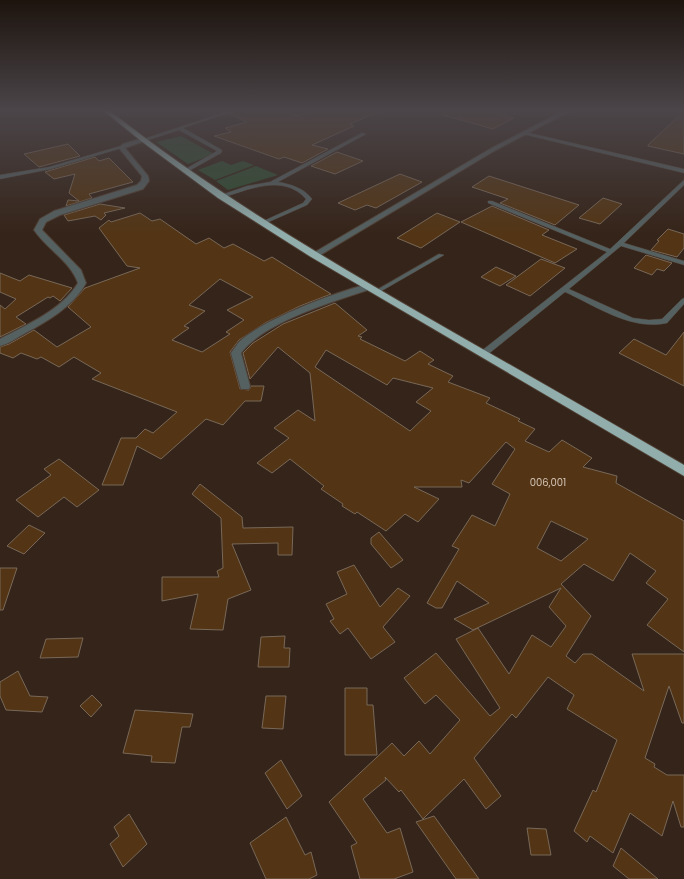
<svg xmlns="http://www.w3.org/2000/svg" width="684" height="879" font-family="Poppins,sans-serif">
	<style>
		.green { fill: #304e32 }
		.building { fill: #533515; stroke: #786858; fill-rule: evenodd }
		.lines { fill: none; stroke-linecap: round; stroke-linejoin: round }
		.lane-casing { stroke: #514136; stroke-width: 1 }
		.street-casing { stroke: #514136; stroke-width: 2 }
		.highway-casing { stroke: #514136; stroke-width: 2 }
		.lane { fill: #556060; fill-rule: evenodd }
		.street { fill: #556060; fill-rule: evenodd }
		.highway { fill: #91aeac; fill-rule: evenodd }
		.labels { text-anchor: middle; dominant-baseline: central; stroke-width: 3; stroke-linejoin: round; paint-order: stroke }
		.number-label { font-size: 10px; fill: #d2c2b4 }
	</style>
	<rect width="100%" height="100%" fill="#352419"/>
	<!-- green -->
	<path class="green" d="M181,136L214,154L188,164L156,142Z
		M222,161L231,165L243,161L254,165L215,180L198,170Z
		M256,166L278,175L228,190L216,181Z"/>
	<!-- building -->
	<path class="building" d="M235,111H283L298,116L311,111H380L350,124L354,126L312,145L328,149L302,163L284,157L279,159L214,136L231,132L225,128L247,122L230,114Z
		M444,111H488L514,118L493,129L443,115Z
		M684,111V154L648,146V145Z
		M68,144L80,156L39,167L24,154Z
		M337,152L363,161L335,174L311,166Z
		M95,157L99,161L109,158L133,182L89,194L92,198L66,206L68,200L79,201L69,193L75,174L54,179L45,172Z
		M400,174L422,182L376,208L367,205L355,210L338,203Z
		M489,176L579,205L555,225L500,203L508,199L472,187Z
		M603,198L622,204L600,224L579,218Z
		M100,204L125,208L104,213L106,215L101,220L95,216L68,221L64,215Z
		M492,206L549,230L542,235L577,249L555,263L461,222Z
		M140,213L152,221L160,219L196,244L209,238L224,248L233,244L264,261L272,257L331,294L300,306L265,323L239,340L230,352L240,389L249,390L251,386H264L261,401H245L223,425L206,419L161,459L137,446L123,485H102L121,438H136L145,429L153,433L177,412L92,379L101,373L74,357L59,367L41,357L37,359L21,353L13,358L0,353V347L9,344L34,330L57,347L91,327L68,307L85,288L140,268L127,266L99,228L109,220L111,222ZM220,279L253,297L227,310L244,320L226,332L230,334L202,352L172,340L189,328L184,326L205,311L189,305Z
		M437,213L460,222L421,248L397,238Z
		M668,229L684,234V248L677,257L651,250L659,241L657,240Z
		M646,255L672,263L664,271L657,269L652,275L634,268Z
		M541,259L565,268L530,296L506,285Z
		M496,267L516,276L500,286L481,277Z
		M0,273L20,281L29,275L72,288L60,301L53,296L50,298L48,297L16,317L26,324L0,337V305L5,309L16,299L0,292Z
		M335,303L367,330L358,336L362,337L360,339L405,361L420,351L434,360L428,364L453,376L448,382L490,398L486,403L520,419L518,421L535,429L525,441L549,452L562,440L592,458L583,467L617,476L616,483L684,521V652L647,625L668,599L646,583L656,571L630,553L613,581L584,564L561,584L591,616L566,656L575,663L583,654H592L644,691L632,654H684V723H682L669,686L645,758L655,764L654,767L667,775H684V827H681L673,801L662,836L630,813L613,853L590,836L587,842L574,831L593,790L596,792L617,740L567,709L574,695L548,677L516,718L512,714L474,758L501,796L486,809L464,779L423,819L401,790L399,792L385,777L386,780L363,799L387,833L400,828L413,872L394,879H360L351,846L357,843L329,802L392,743L404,756L419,741L430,754L460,720L436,695L425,704L404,678L436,653L490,716L500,708L456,639L478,628L509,674L532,635L551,647L566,626L549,607L561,588L473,630L454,619L489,603L457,581L442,608H436L427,603L459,549L452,546L472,515L495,526L510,494L492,484L515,449L506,442L469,483L461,480L462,487H414L439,499L418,522L405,514L386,531L357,512L355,514L342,506L343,504L321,489L324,486L290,459L272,473L257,463L289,438L274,428L298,410L315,421L310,373L278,347L250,379L243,353L253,343L283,324ZM326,350L387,385L393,378L433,388L416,402L431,411L410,431L315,367ZM551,521L588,539L561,561L537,548Z
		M684,332V386L619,353L634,339L666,355Z
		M59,459L99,490L77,507L64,497L38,517L16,500L51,475L44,469Z
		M200,484L242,517L243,528L293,527L292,555H278V543L232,544L251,590L228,599L223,630L190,629L198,594L162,601V577H219L217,571L223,568L221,518L192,494Z
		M29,525L45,533L24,554L7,546Z
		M379,532L403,560L391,568L371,544V538Z
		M354,565L380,607L398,588L410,596L383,627L395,642L371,659L348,628L340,634L330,621L334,619L326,604L347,594L337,572Z
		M0,568H17L3,610H0Z
		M285,636L284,648H290L289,667H258L261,637Z
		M83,638L78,657L40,658L46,639Z
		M18,671L30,696L48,697L42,712L6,710L0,696V682Z
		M345,688H367V705H373L377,755H345Z
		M92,695L102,705L91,717L80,706Z
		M266,696H286L283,729L262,728Z
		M135,710L193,714L190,727H182L175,763L151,762L152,756L123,753Z
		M281,760L302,796L287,809L265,773Z
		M129,814L147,844L123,867L110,844L119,836L114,827Z
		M434,816L479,879H456L416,822Z
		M286,817L305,855L311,852L317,875L309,879H266L250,843Z
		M527,828L546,829L551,855H531Z
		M621,848L658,879H629L613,866Z"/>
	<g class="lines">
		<defs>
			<path id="lane" d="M228,111H234L183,128L222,150L221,153L187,172L182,171L217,151L179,130L145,141L141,140Z
				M525,132L684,169V173L523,134Z
				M362,133L366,134L278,182C290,184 304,188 312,199L307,205L264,224L259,223L303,203L306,199C283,173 248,190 221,198L218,196L247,186L270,182Z
				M121,146L125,147L51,169L0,179V175L49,167Z
				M684,180V185L624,243L684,261V265L621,246L569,289L633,318L649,320L662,319L682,299L684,298V304L667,323C631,331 596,306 565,292L486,356H480L479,354L480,352L607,252L488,203V201H492L610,249Z
				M439,254L444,255L378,293L376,294L373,292Z"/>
			<path id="street" d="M563,111H570L494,151L317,257L314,258L310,255L490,149Z
				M143,138L145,139V141L125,148L148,176L149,181L143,189L60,215L46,222L42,230L81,270L86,283C73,307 46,322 22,335C15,339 8,344 0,346V339C26,325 62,310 78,283C70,261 47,249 34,230L40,219L54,211L137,185L141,181L142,176L119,148L123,144Z
				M368,284L373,287L371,289C335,301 264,322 241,353L250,386L249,389H241L231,353C234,349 237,344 240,341C264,319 336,292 368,284Z"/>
			<path id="highway" d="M104,111H110C209,189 316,253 425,316C512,366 598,415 684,465V476L311,257L218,198L141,141Z"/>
		</defs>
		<!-- lane casing -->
		<use href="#lane" class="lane-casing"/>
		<!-- street casing -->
		<use href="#street" class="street-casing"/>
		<!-- highway casing -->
		<use href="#highway" class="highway-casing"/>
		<!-- lane -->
		<use href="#lane" class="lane"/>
		<!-- street -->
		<use href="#street" class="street"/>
		<!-- highway -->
		<use href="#highway" class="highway"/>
	</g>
	<!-- sky -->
	<linearGradient id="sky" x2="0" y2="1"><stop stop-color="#1d140e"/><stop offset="0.47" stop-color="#4b4549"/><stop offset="1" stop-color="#4b4549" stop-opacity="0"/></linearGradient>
	<rect width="684" height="234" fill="url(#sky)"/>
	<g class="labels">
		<!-- number labels -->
		<g class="number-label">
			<text x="548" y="482">006,001</text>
		</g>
	</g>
</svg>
